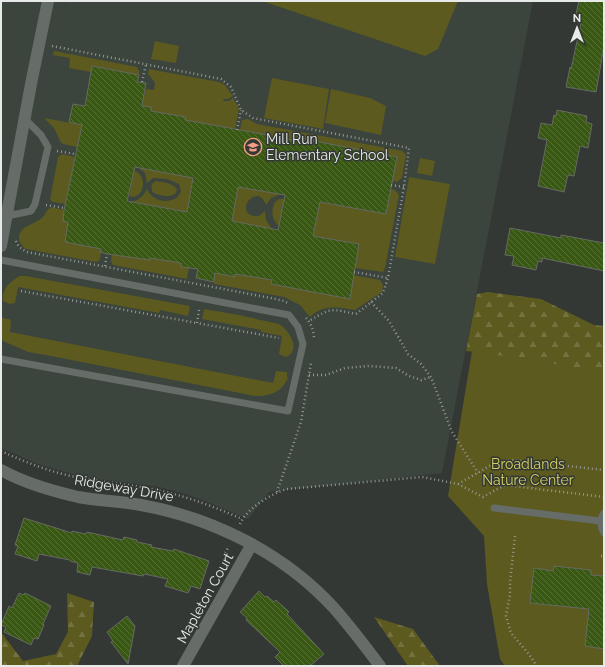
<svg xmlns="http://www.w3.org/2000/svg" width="605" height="667" font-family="Raleway,sans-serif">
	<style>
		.built { fill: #3b443d }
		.green { fill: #5c5a1f }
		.forest { fill: url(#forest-firs) }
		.building { fill: url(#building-back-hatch); stroke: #666964; fill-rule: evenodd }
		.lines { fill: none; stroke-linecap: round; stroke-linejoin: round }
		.path { stroke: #959996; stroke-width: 2.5; stroke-dasharray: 1 3; stroke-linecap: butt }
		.lane { stroke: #666c68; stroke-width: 7 }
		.street { stroke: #666c68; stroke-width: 12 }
		.labels { text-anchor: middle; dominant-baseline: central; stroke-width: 3; stroke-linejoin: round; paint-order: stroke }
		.poi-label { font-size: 14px; fill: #e7eae8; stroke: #333834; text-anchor: start }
		.park-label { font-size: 14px; fill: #d5d163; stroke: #333834 }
		.street-label { font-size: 14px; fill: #e7eae8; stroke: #333834 }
	</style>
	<defs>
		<pattern id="forest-firs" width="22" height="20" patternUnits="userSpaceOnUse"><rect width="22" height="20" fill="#5c5a1f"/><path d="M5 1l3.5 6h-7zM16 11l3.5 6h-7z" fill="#737240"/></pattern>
		<pattern id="building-back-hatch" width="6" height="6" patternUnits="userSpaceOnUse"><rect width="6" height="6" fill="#395813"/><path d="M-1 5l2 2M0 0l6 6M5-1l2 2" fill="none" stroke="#567035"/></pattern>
	</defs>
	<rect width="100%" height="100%" fill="#333834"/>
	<!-- built -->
	<path class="built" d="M1,1H533L442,473L269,492L248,519L210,503L186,494L159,487L90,478L65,472L38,464L1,448Z"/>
	<!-- green -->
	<path class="green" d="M262,1H458L438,49L425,56Z
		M155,41L179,46L176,63L151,59Z
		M54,51L137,67L139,71V75L93,66L91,72L69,68L70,58L53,55Z
		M149,69L219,82L225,85L233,96L228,99H224L223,101H229L233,98L239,109L235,129L185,120V117L151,111V107L142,106L146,89L154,90L155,83L148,74Z
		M272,78L329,89L323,129L264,118Z
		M331,89L370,98L386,106L381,135L325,123Z
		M44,118L82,125L78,147L63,144L60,141L54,128Z
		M248,119L257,124L403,151L406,155L402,178L397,182L392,181L397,157L299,138L298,141L240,130L242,120Z
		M62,154L75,157L66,204L53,202L50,200L58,157Z
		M420,158L435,161L432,176L417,173Z
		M137,167L193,178L187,212L131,202C139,200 143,197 147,189C152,203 176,206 181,191L179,184L167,179L153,178L147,183L145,173Z
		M134,171C149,174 144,202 129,196Z
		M409,177L450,184L435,264L395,257Z
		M156,181C164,182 172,183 177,189L176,193C169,199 161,195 153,193C151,187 150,184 156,181Z
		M238,187L281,194L271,198L266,205C257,179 230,217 259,216L265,211L266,220L272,229L232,221Z
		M390,189L395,190L399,195L385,268L383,272L355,268L359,244L313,236L320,202L386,214Z
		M279,199H284L279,226C271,219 271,211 275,202Z
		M52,207L64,210L63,221L68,222L65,242L101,249L100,260L96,262L26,249C22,246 20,244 19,239C18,226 34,225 42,218C46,214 46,209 52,207Z
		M112,254L149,260L150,258L181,263L189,268L187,279L113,265L111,261Z
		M215,273L235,277V274L272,280L271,283L353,275L380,280L383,285L382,292L355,310C339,307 323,304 310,317L300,305L284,297L214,284Z
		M20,276H26L190,306L188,316L160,310L159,313L18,287L15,303L9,304L3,301C1,290 10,281 20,276Z
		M204,309L239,315L279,324C289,330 302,350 286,357L279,354L282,336L261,332V330L202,319Z
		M1,318L9,319L11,321L10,332L273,383L276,371L287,372V377L288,378C282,392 269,397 255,396L51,356L28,352L3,341L1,338Z
		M472,351L604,369V666H505L500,659L487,584L484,536L448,496Z"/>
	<!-- forest -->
	<path class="forest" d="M488,292L541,299L594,325L604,326V372L484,353L466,351L477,294Z
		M67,593L94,602L92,636L77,666H1V632L23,661L56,654L68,632Z
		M374,617L413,629L440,666H408Z"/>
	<!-- building -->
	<path class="building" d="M579,1H604V46L596,92L566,87L570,67L571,69L581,23L574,22Z
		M92,66L139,75L137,82L146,83L142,106L151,107V111L186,117L185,120L235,129L298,141L299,138L397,157L386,214L320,202L313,236L359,244L350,299L271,284L272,280L235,274V277L215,273L214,282L196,278L198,269L181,267V263L150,258V260L107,254L100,252L101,249L65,242L68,222L63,221L64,210L82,125L69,122L73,104L85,106ZM135,167L193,178L187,212L127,201ZM238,187L285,195L278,230L232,221Z
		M557,110L587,116L586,122L592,124L588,148L580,146L574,176L568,175L564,192L538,186L547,140L538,138L541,123L552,125L554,115L556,116Z
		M510,228L561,238V235L604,243V271L542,258V262L538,261L536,270L512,265L514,256L505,255Z
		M24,518L72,533V531L86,534L87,532L123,540L124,537L137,540V542L152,545L151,547L173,551L174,549L209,561L200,589L191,586L188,593L165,586L168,579L144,574L143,576L92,567L90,575L77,572L78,563L70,561V560L39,554L37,561L15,554L18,546L15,545Z
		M554,566L591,570V575L604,576V649L585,646L589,609L530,603L534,568L553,571Z
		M259,591L265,597L267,596L274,602L276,600L289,612L287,614L324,654L310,666H284L275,657L280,652L246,620L247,618L240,612Z
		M19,593L23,595L25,593L51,606L43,624L44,625L38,639L34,638L31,645L4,632L6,627L1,625L9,606L12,608Z
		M127,616L135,626L128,664L111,642L113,641L107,632Z"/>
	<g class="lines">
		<!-- path -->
		<path class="path" d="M70,1H72
			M52,46L221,79L231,87L241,110L253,118L409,148L404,187L388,278L383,293L356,314C331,309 332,307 309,321
			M142,82L146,64
			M237,130L241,110
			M57,151L75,154
			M391,185L404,187
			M46,205L65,208
			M16,241C18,247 22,249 27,252L271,298L284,301L288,303
			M105,266L107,254
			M354,272L388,278
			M21,291L197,323
			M371,302L389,321L408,354L421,364L431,377L452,432L478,473
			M199,310L197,323L279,338
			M306,318C311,323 314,332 314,339
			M309,375H326L345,368L369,366L396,368L409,376L421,380L431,377
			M1,451C25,462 50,472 76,477C101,482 127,484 152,489C183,495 213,506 242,519
			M458,484L493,464L512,460L604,470
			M277,492L301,422L311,363
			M240,524C246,509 272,493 287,489L422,477L458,484L483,497L505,485L604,497
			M515,536L510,582V595L506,616L511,633L528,653L537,666
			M225,553L229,546
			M601,556H604"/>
		<!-- lane -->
		<path class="lane" d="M7,216L31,211L35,204L48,147L41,135L24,118
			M1,260L289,315L298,327L303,344L288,411L1,359
			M494,508L600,521
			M604,513C599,520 600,526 604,533"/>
		<!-- street -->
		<path class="street" d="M1,246L31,84L48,1
			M1,470C24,483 52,491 78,497C99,501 120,501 141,505C213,518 283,553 333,607C350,626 365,646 380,666
			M183,666L252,544"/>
	</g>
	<!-- icons -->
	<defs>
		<symbol id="school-ring" viewBox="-11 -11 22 22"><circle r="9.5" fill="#333834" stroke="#f49e86" stroke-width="1.5"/><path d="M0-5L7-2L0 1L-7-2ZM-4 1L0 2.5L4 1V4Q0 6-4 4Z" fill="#f49e86"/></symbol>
	</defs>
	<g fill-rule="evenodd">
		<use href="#school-ring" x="243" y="137" width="20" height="20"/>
	</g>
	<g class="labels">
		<!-- poi labels -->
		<g class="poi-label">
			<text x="266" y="139">Mill Run<tspan x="266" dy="16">Elementary School</tspan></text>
		</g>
		<!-- park labels -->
		<g class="park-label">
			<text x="528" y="464">Broadlands<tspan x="528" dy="16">Nature Center</tspan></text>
		</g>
		<!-- street labels -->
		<g class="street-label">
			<text transform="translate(124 488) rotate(10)">Ridgeway Drive</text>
			<text transform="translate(205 598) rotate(-61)">Mapleton Court</text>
		</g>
	</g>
	<!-- border -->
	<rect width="605" height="667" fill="none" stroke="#e7eae8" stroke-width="4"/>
	<!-- north arrow -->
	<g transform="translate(577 28)" stroke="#333834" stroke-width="3" paint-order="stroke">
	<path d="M0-3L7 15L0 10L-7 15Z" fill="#e7eae8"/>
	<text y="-6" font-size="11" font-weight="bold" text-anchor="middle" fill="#e7eae8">N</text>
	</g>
</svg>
